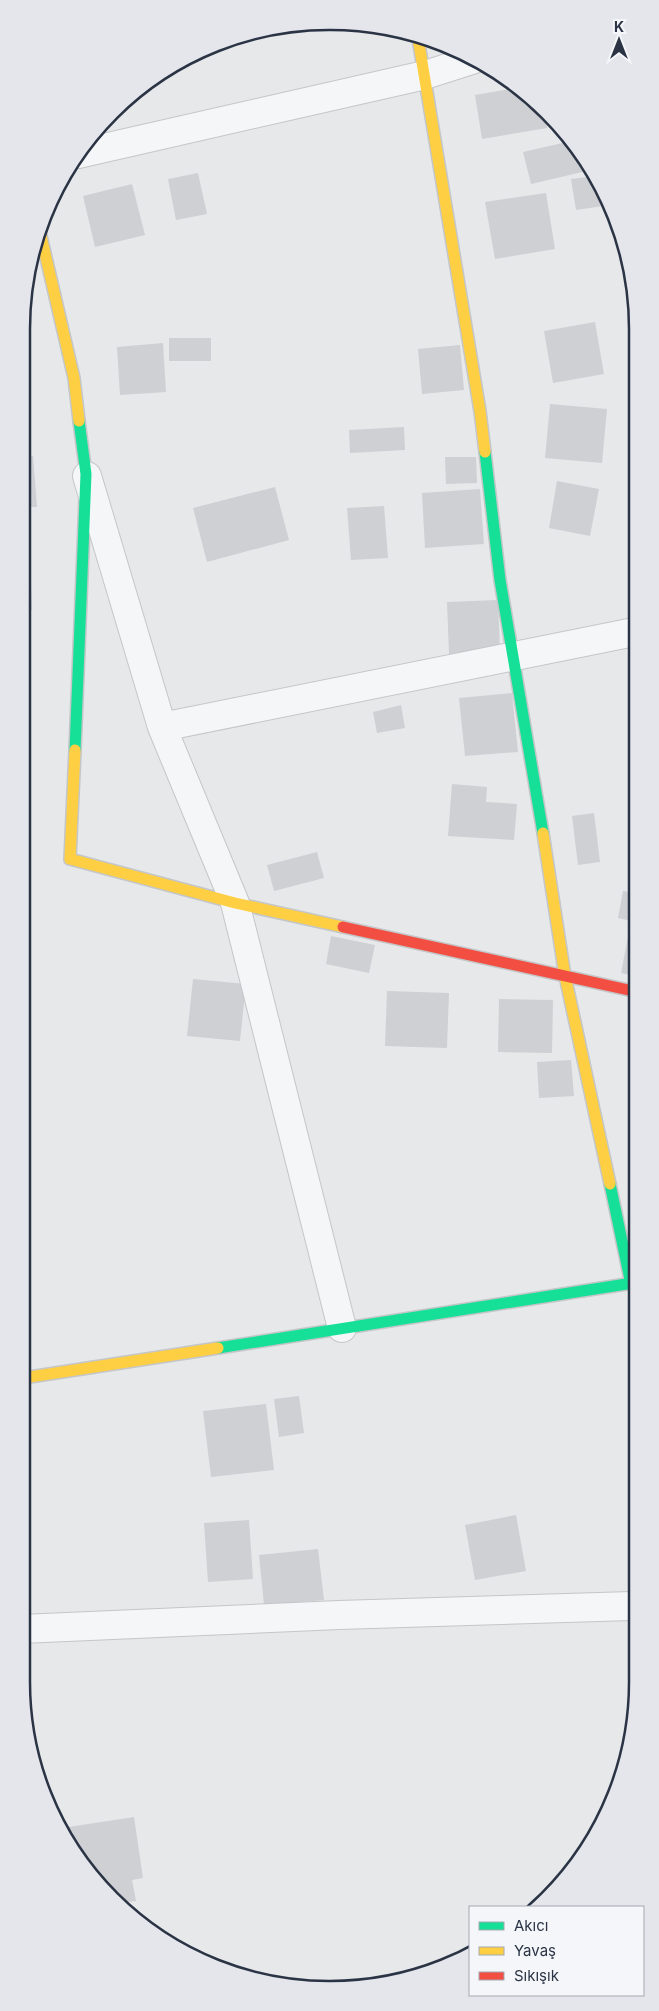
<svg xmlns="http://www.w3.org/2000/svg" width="659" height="2011" font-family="Inter,sans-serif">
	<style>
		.building { fill: #ced0d3 }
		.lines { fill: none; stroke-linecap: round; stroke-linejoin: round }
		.street-casing { stroke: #c4c6c8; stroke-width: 30 }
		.fast-casing { stroke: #c4c6c8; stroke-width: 14 }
		.slow-casing { stroke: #c4c6c8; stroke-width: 14 }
		.jam-casing { stroke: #c4c6c8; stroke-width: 14 }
		.street { stroke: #f5f6f7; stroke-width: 28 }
		.fast { stroke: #16e098; stroke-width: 11 }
		.slow { stroke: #ffcf43; stroke-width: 11 }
		.jam { stroke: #f24e42; stroke-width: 11 }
		.rim { fill: none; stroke: #2b3445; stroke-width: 2.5 }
	</style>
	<rect width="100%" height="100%" fill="#e6e8ea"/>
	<!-- building -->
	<path class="building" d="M515,88L544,112L547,128L482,139L475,95Z
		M571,141L591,170L531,184L523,152Z
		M198,173L207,214L176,220L168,179Z
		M594,176L606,193L610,205L576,210L571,179Z
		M132,184L145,235L95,247L83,196Z
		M546,193L555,249L495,259L485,202Z
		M595,322L604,374L553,383L544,331Z
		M169,338H211V361H169Z
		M163,343L166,392L120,395L117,347Z
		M460,345L464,390L422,394L418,349Z
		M550,404L607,409L602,463L545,458Z
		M404,427L405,450L350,453L349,430Z
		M26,456H33L37,507H26Z
		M445,457H476L477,483L446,484Z
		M557,481L599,489L590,536L549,528Z
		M275,487L289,540L207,562L193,508Z
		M480,489L484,544L425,548L422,493Z
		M384,506L388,558L351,560L347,508Z
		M26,557H30L32,610H26Z
		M498,600L500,652L449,654L447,602Z
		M512,693L518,752L465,756L459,698Z
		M401,705L405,728L377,733L373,712Z
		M452,784L487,787L486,802L517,804L514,840L448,836Z
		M594,813L600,862L578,865L572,816Z
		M317,852L324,878L274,891L267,865Z
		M623,891L634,893V976L621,973L631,921L618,918Z
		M331,936L375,945L369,973L326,964Z
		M193,979L246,984L240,1041L187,1036Z
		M387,991L449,993L447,1048L385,1046Z
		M499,999L553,1000L552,1053L498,1052Z
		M571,1060L574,1096L539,1098L537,1062Z
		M299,1396L304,1433L279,1437L274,1399Z
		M266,1404L274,1470L211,1477L203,1411Z
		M516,1515L526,1571L475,1580L465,1525Z
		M249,1520L253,1579L208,1582L204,1523Z
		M318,1549L324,1600L264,1605L259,1555Z
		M134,1817L143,1878L132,1880L136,1901L122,1903L98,1885L62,1828Z"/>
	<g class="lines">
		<defs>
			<path id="street" d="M78,154L425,75L475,59
				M87,476L162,727L235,903L342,1328
				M162,727L634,632
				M21,1629L339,1615L632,1606"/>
			<path id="fast" d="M485,452L500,580L543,833
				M75,750L86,474L79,421
				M610,1184L631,1284
				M218,1348L633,1283"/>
			<path id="slow" d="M418,38L480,411L485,452
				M41,236L74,378L79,421
				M75,750L70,859L235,903L343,927
				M543,833L565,976L610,1184
				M23,1378L218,1348"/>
			<path id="jam" d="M343,927L633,991"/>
		</defs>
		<!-- street casing -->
		<use href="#street" class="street-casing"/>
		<!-- fast casing -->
		<use href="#fast" class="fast-casing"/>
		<!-- slow casing -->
		<use href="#slow" class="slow-casing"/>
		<!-- jam casing -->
		<use href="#jam" class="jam-casing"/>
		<!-- street -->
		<use href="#street" class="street"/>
		<!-- fast -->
		<use href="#fast" class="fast"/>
		<!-- slow -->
		<use href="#slow" class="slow"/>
		<!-- jam -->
		<use href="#jam" class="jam"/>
	</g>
	<!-- crop -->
	<path d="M0 0H659V2011H0ZM329 30H330A299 299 0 0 1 629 329V1682A299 299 0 0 1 330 1981H329A299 299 0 0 1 30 1682V329A299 299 0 0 1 329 30Z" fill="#e4e6eb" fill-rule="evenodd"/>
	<path class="rim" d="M329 30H330A299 299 0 0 1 629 329V1682A299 299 0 0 1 330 1981H329A299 299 0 0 1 30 1682V329A299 299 0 0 1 329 30Z"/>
	<!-- legend -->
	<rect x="469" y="1906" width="175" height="90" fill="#f4f6f9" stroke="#a4a8b1"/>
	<rect x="479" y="1922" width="25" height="8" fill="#16e098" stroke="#a4a8b1"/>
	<text x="514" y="1931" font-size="15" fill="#2b3445">Akıcı</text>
	<rect x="479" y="1947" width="25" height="8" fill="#ffcf43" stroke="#a4a8b1"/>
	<text x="514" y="1956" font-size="15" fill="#2b3445">Yavaş</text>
	<rect x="479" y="1972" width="25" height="8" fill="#f24e42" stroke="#a4a8b1"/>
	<text x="514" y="1981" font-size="15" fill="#2b3445">Sıkışık</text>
	<!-- north arrow -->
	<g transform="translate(619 40)" stroke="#f4f6f9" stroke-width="4" paint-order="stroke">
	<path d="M0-4L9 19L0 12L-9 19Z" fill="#2b3445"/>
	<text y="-8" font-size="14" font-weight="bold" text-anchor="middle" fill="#2b3445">K</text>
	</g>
</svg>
